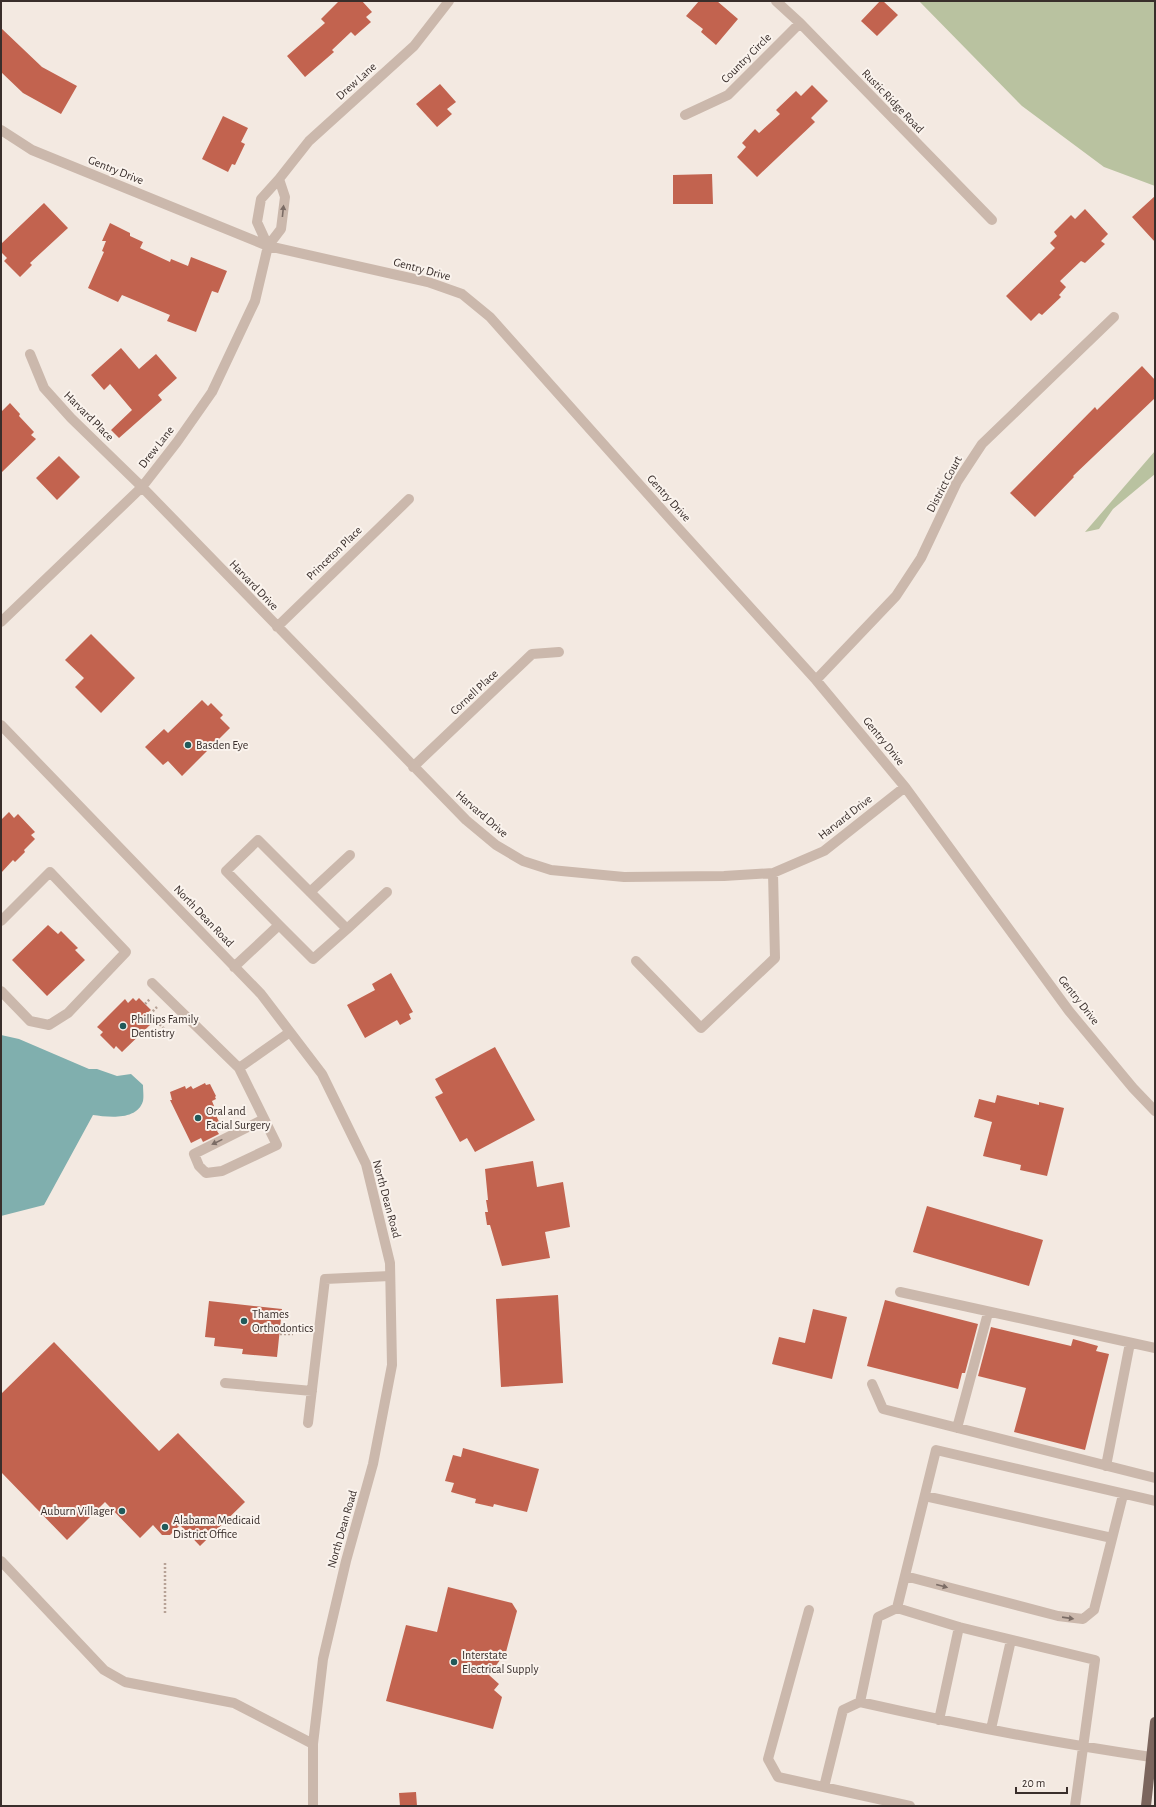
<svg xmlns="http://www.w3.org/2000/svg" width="1156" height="1807" font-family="'Alegreya Sans',sans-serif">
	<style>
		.green { fill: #b9c2a0 }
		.water { fill: #80afae }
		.building { fill: #c2634f }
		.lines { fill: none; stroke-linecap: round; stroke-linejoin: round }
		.path { stroke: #b7a296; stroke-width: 2.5; stroke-dasharray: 2 2; stroke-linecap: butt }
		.minor { stroke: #cbb8ac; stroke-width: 10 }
		.major { stroke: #7b655d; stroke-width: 10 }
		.oneway { fill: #7b6c65 }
		.poi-dot { fill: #215a5a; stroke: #faf3ed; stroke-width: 1.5 }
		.labels { text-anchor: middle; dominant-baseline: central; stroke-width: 4; stroke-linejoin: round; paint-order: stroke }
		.street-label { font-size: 12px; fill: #392e2b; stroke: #faf3ed }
		.poi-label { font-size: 12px; fill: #392e2b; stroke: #faf3ed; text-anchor: start }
	</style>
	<rect width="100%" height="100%" fill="#f3e9e1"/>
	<!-- green -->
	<path class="green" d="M919,1H1155V186L1104,167L1022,106Z
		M1155,451V474L1113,509L1099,529L1085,532Z"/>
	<!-- water -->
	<path class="water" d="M1,1035L19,1039L89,1069H97L117,1076L131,1074L143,1085C143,1090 144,1097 143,1101C137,1121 108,1117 93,1115L44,1205L1,1216Z"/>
	<!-- building -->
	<path class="building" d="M339,1H362L372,12L366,17L371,22L355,36L351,32L332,50L334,52L305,77L287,56L325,23L321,19Z
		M699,1H717L738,19L716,45L701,32L703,29L686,16Z
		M880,1H883L898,15L877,36L861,21Z
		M1,28L42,67L77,86L61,114L23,93L1,72Z
		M440,84L456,102L447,109L452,114L437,127L416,104Z
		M812,85L828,101L811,118L815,122L757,177L737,157L746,147L742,143L755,129L759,133L780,114L776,110L796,91L801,96Z
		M223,116L248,128L241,142L245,144L235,165L232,164L228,172L202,159Z
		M712,174L713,204H673V175Z
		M1155,196V242L1132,217Z
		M44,203L68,228L30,263L32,265L20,277L4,261L7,258L1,252V244Z
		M1085,209L1108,234L1101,241L1105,244L1085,263L1081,261L1060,281L1066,287L1059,295L1061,297L1042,315L1039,313L1031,321L1006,296L1055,248L1050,243L1057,236L1054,232L1071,215L1075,219Z
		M110,223L130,233V236L143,242L140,248L170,262L171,259L188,266L191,257L227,271L218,293L212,291L196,332L167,321L170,315L122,295L118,302L88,288L104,252L102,251L106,241H102Z
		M121,348L139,369L156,354L177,378L158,395L162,400L119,438L111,430L132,410L110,384L104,390L91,375Z
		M1142,366L1155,380V398L1073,476L1074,477L1035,517L1010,493L1095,407L1097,410Z
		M10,403L20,414L19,416L34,432L31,435L36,439L1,473V412Z
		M59,456L80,477L57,500L36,478Z
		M91,634L135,678L101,713L75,687L84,678L65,660Z
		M202,700L208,706L211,703L223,715L220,718L230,728L182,776L168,761L163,765L145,747L164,729L168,733Z
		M9,812L14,818L18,814L35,832L31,835L35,839L24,850L25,852L15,862L13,860L1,873V820Z
		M48,925L58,934L61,931L78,948L75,950L85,960L47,996L12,960Z
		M391,973L413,1012L409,1014L411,1019L400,1025L397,1020L365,1038L347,1005L375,990L372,984Z
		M133,998L136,1001L139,998L151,1010L147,1013L150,1016L146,1021L150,1025L122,1052L116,1046L114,1049L100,1035L103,1032L97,1027L125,999L128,1003Z
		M495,1047L535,1120L475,1152L467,1138L460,1142L435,1097L443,1093L435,1079Z
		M205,1083L206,1085L210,1084L216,1096L215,1097L216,1099L212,1101L214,1106L212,1107L222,1128L217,1131L219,1134L203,1142L201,1138L191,1143L170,1100H172L170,1092L185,1086L186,1089L191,1086L193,1089Z
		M997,1095L1039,1105V1102L1064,1108L1047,1176L1020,1170L1021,1165L983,1156L992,1122L974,1117L979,1099L995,1103Z
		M533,1161L537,1187L563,1182L570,1227L545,1232L550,1258L502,1266L490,1225H487L485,1212H488L486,1200H488L485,1169Z
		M927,1206L1043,1240L1029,1286L913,1252Z
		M558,1295L563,1383L501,1387L496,1299Z
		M885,1300L978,1324L965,1373H962L958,1389L867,1366Z
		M209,1301L282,1309L277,1357L242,1354L243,1349L214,1346L215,1338L205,1337Z
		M813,1309L847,1317L832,1379L772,1364L779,1337L805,1343Z
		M991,1327L1071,1346L1073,1339L1098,1346L1096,1351L1109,1354L1085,1450L1014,1432L1026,1388L978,1376Z
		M54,1342L159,1451L178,1433L245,1502L200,1546L180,1525L170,1535H162L153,1525L140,1538L105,1502L67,1540L1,1472V1394Z
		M463,1448L539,1469L527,1512L494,1504L493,1507L475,1503L476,1499L451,1492L454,1483L445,1481L453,1455L461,1457Z
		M448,1587L512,1603L517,1611L506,1652L489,1675L499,1684L494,1690L502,1697L493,1729L386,1701L406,1625L437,1632Z
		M416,1792L417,1806H400L399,1793Z"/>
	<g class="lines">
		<!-- path -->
		<path class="path" d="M145,1004L150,999
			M157,1007L150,1014L171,1036
			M280,1334H293
			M165,1563V1614"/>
		<!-- minor -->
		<path class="minor" d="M776,1L800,23L992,220
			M685,115L728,95L800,23
			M1,130L32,150L268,246L428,282L462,294L490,317L671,520L816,680L905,787L1069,1011L1133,1088L1155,1111
			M279,179L309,141L414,46L449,1
			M30,354L44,388L71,418L142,487L466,820L496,845L523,861L551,870L624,877L724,876L773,873L824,851L905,787
			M1,622L142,487L177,442L212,392L255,301L268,246L281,229L285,197L279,179L261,199L257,222L268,246
			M277,627L409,499
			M816,680L896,596L921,558L957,482L982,444L1114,317
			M1,725L261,994L322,1074L366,1164L390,1263L392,1365L373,1464L346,1561L323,1659L313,1744V1806
			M413,767L532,654L559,652
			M310,892L350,855
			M1,921L50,872L126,952L68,1013L49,1025L30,1021L1,991
			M279,925L313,959L347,929
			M636,961L701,1028L775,958L773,873
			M234,967L279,925L226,871L258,840L347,929L387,892
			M152,983L239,1068L277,1145L222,1171L206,1173L199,1166L194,1154L264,1119
			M239,1068L290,1032
			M900,1292L1155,1348
			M225,1383L312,1391
			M872,1384L883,1409L1155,1478
			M308,1423L325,1279L390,1276
			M957,1428L988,1313
			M1106,1466L1130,1343
			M925,1496L1112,1538
			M1,1561L104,1670L125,1682L234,1703L313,1744
			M905,1576L1058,1616L1083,1619L1094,1610L1123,1495
			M897,1608L936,1450L1155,1501
			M809,1610L768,1759L778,1777L910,1806
			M860,1702C957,1724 1054,1743 1151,1757
			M939,1720L959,1627
			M991,1729L1011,1640
			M824,1787L843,1710L860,1702L878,1617L897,1608L959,1627L1095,1660L1075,1806"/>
		<!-- major -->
		<path class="major" d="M1146,1806L1155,1722"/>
	</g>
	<!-- one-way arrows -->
	<defs><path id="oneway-solid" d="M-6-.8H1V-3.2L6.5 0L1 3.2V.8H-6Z"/></defs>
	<g class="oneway">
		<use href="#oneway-solid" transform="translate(283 211) rotate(-84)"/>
		<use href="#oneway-solid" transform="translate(217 1142) rotate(154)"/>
		<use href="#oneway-solid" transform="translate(942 1586) rotate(15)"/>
		<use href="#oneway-solid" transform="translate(1068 1618) rotate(8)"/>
	</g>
	<!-- markers -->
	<g class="poi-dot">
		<circle cx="188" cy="745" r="4"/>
		<circle cx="123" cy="1026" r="4"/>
		<circle cx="198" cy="1118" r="4"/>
		<circle cx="244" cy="1321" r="4"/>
		<circle cx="122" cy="1511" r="4"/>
		<circle cx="165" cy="1527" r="4"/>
		<circle cx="454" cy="1662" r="4"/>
	</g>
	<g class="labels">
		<!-- street labels -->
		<g class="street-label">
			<text transform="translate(746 58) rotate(-45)">Country Circle</text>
			<text transform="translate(356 81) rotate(-42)">Drew Lane</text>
			<text transform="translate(893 101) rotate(46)">Rustic Ridge Road</text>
			<text transform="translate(116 170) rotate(22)">Gentry Drive</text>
			<text transform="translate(422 269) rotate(15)">Gentry Drive</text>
			<text transform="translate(89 416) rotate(45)">Harvard Place</text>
			<text transform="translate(156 447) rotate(-52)">Drew Lane</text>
			<text transform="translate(944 484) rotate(-62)">District Court</text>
			<text transform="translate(669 498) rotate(48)">Gentry Drive</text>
			<text transform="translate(334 553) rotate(-44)">Princeton Place</text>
			<text transform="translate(254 585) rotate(46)">Harvard Drive</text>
			<text transform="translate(474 692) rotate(-43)">Cornell Place</text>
			<text transform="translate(884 741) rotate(51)">Gentry Drive</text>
			<text transform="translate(482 814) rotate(41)">Harvard Drive</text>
			<text transform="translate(845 817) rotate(-38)">Harvard Drive</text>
			<text transform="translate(204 916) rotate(46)">North Dean Road</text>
			<text transform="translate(1079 1000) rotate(52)">Gentry Drive</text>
			<text transform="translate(387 1199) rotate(75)">North Dean Road</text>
			<text transform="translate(342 1529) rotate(-74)">North Dean Road</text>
		</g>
		<!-- poi labels -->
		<g class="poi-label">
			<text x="196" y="745">Basden Eye</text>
			<text x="131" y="1019">Phillips Family<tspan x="131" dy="14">Dentistry</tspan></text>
			<text x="206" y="1111">Oral and<tspan x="206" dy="14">Facial Surgery</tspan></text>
			<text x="252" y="1314">Thames<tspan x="252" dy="14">Orthodontics</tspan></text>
			<text x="114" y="1511" text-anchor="end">Auburn Villager</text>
			<text x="173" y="1520">Alabama Medicaid<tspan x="173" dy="14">District Office</tspan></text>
			<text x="462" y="1655">Interstate<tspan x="462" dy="14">Electrical Supply</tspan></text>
		</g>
	</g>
	<!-- border -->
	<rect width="1156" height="1807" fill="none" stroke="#392e2b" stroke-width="4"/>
	<!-- scale -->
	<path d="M1016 1787v6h51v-6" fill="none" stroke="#392e2b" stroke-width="2"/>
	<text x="1022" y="1787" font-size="12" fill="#392e2b" stroke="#faf3ed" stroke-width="3" paint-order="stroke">20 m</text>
</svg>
